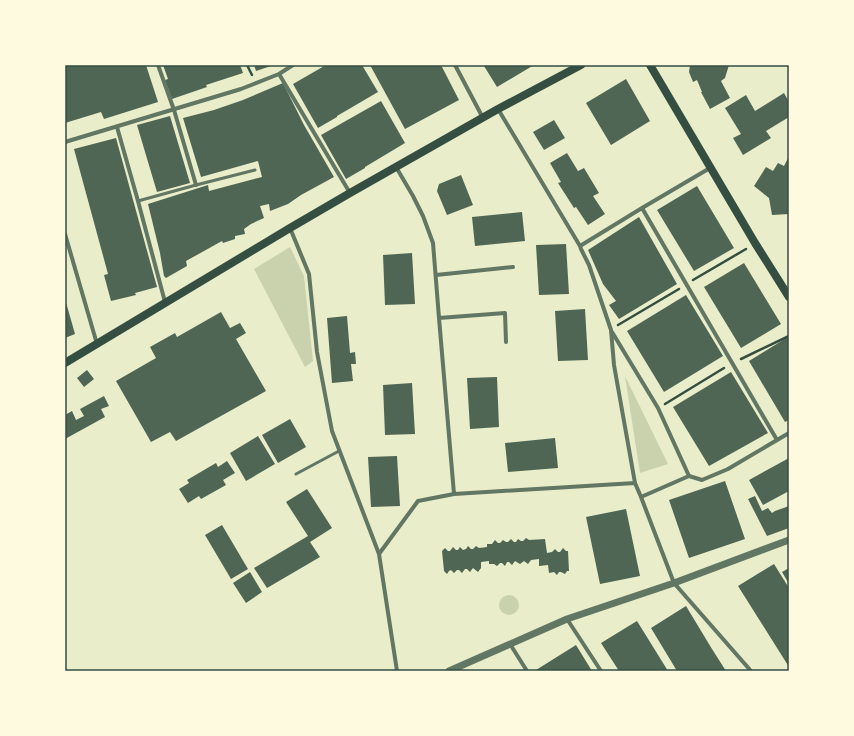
<svg xmlns="http://www.w3.org/2000/svg" width="854" height="736" font-family="Cabin,sans-serif">
	<style>
		.green { fill: #cad2ad }
		.building { fill: #4f6655 }
		.lines { fill: none; stroke-linecap: round; stroke-linejoin: round }
		.path { stroke: #344e41; stroke-width: 2.5 }
		.service { stroke: #617663; stroke-width: 3 }
		.minor { stroke: #617663; stroke-width: 4 }
		.tertiary { stroke: #617663; stroke-width: 7 }
		.secondary { stroke: #344e41; stroke-width: 8 }
		.neatline { fill: none; stroke: #344e41; stroke-width: 1.5 }
	</style>
	<rect width="100%" height="100%" fill="#e9edc9"/>
	<!-- green -->
	<path class="green" d="M290,247L304,276L313,361L305,367L254,269Z
		M625,376L668,464L640,473Z
		M499 605a10 10 0 1 1 20 0a10 10 0 1 1-20 0Z"/>
	<!-- building -->
	<path class="building" d="M65,65H146L158,102L104,119L101,112L65,123Z
		M163,65H240L243,73L206,85L207,87L172,99L165,80L168,79Z
		M254,65H274L256,71Z
		M326,65H362L378,92L337,116V117L318,128L293,84Z
		M370,65H441L459,100L405,129Z
		M486,65H534L497,87L484,66Z
		M690,65H729L725,78L721,81L730,98L710,109L701,92H702L697,80L693,82L689,72Z
		M626,79L650,121L611,145L586,103Z
		M283,83L304,125L334,177L301,195L288,204L270,211L269,204L260,206L264,218L251,224L244,229L245,234L235,236V239L223,243L222,241L186,261L187,266L166,278L164,276L160,253L148,204L208,185L209,191L262,177L258,161L201,177L183,118L214,110L243,100Z
		M784,93L789,102V117L766,131L771,138L743,155L733,138L741,134L725,108L746,95L755,111Z
		M381,101L405,143L365,167V168L346,179L321,135Z
		M170,116L190,183L157,192L137,125Z
		M554,120L565,138L544,150L533,132Z
		M116,138L157,287L135,293L136,295L111,301L104,275L108,274L74,149Z
		M567,153L578,171L584,168L599,193L593,196L605,214L588,225L576,207L574,208L558,183L561,182L550,163Z
		M789,156V214L772,215L769,198L754,186L766,167L773,171L778,163L784,166Z
		M461,175L473,205L447,215L437,191L439,184Z
		M697,186L734,248L694,271L657,210Z
		M522,212L525,241L475,246L472,217Z
		M639,217L677,284L619,319L609,305L616,301L603,284L588,250Z
		M566,244L569,294L539,295L536,245Z
		M412,253L415,304L385,305L383,255Z
		M744,263L781,324L741,348L704,287Z
		M686,295L723,356L664,392L627,331Z
		M65,299L75,334L65,338Z
		M585,309L588,360L558,361L555,311Z
		M221,312L230,328L240,323L246,333L236,339L266,391L176,441L170,432L151,442L116,381L156,358L150,347L175,333L177,337Z
		M347,316L350,353L355,352L356,364H351L353,381L332,383L327,318Z
		M788,337L789,420L785,422L749,361Z
		M87,370L94,379L84,387L77,378Z
		M731,372L768,433L709,466L673,407Z
		M497,377L499,427L470,429L467,378Z
		M412,383L415,434L385,435L383,385Z
		M104,396L109,406L101,409L105,417L65,439V415L72,411L76,420L84,416L80,409Z
		M290,419L306,447L278,463L262,435Z
		M258,436L275,464L246,481L230,453Z
		M555,438L558,468L508,472L505,443Z
		M397,456L400,506L371,507L368,457Z
		M789,458V491L763,505L749,480Z
		M227,461L235,473L223,480L226,485L201,499L199,496L188,503L179,489L189,483L187,480L216,463L218,467Z
		M725,481L745,539L689,558L669,500Z
		M307,489L332,528L310,542L320,557L267,588L254,568L308,536L286,502Z
		M755,496L762,511L768,508L772,513L775,511L789,506V528L767,536L748,499Z
		M626,509L640,576L600,584L586,517Z
		M222,525L248,569L231,579L205,535Z
		M526,538L529,540L545,539L547,553L552,552L555,549L558,552H560L563,548L566,551H568L569,571H567L565,574L561,572H559L557,575L554,572L549,573L548,565L539,566V559L531,560L528,564L524,561L520,564L515,561L512,565L509,562H507L505,566L502,563H500L497,566L494,564H489V561L481,562V568L478,572L473,568L470,572L467,569H465L462,573L459,570H457L454,573L451,570L449,571L447,574L444,571L442,551L445,548L448,551H450L453,547L456,550H458L460,547L463,550L466,549L468,546L471,549H473L476,546L479,548L487,547V544H492L495,540L498,543H500L503,540L506,542H508L511,539L514,542H516L518,539L521,541H523Z
		M774,564L789,588V667L738,586Z
		M789,568V584L782,572Z
		M250,572L262,592L246,603L233,583Z
		M686,606L712,649L726,671H677L651,628Z
		M637,621L668,671H619L601,643Z
		M576,645L592,671H537L536,670Z"/>
	<g class="lines">
		<!-- path -->
		<path class="path" d="M247,65L252,75
			M693,280L746,249
			M618,325L679,289
			M741,359L789,336
			M665,404L724,368"/>
		<!-- service -->
		<path class="service" d="M138,201L196,185L255,170
			M296,474L339,451"/>
		<!-- minor -->
		<path class="minor" d="M158,65L174,110L196,185
			M455,65L483,118
			M279,74L350,193
			M498,109L580,246
			M117,127L138,201L165,302
			M65,142L241,89L279,74L293,65
			M396,167L413,196L423,216L433,243L439,318L454,494
			M710,168L642,208L580,246L581,249L589,265L611,330L614,365L635,483L641,497L674,583L751,671
			M642,208L777,440
			M290,228L309,274L317,352L332,431L379,554
			M65,234L97,344
			M436,275L513,267
			M439,318L505,313L506,342
			M612,332L658,408L689,476
			M641,497L689,476L702,480L728,469L789,433
			M567,619L601,671
			M510,644L527,671
			M397,671L379,554L418,501L454,494L635,483"/>
		<!-- tertiary -->
		<path class="tertiary" d="M449,671L567,619L674,583L789,540"/>
		<!-- secondary -->
		<path class="secondary" d="M650,65L755,243L789,297
			M65,363L290,228L350,193L498,109L581,65"/>
	</g>
	<!-- border -->
	<rect width="854" height="736" fill="none" stroke="#fefae0" stroke-width="132"/>
	<rect x="66" y="66" width="722" height="604" class="neatline"/>
</svg>
